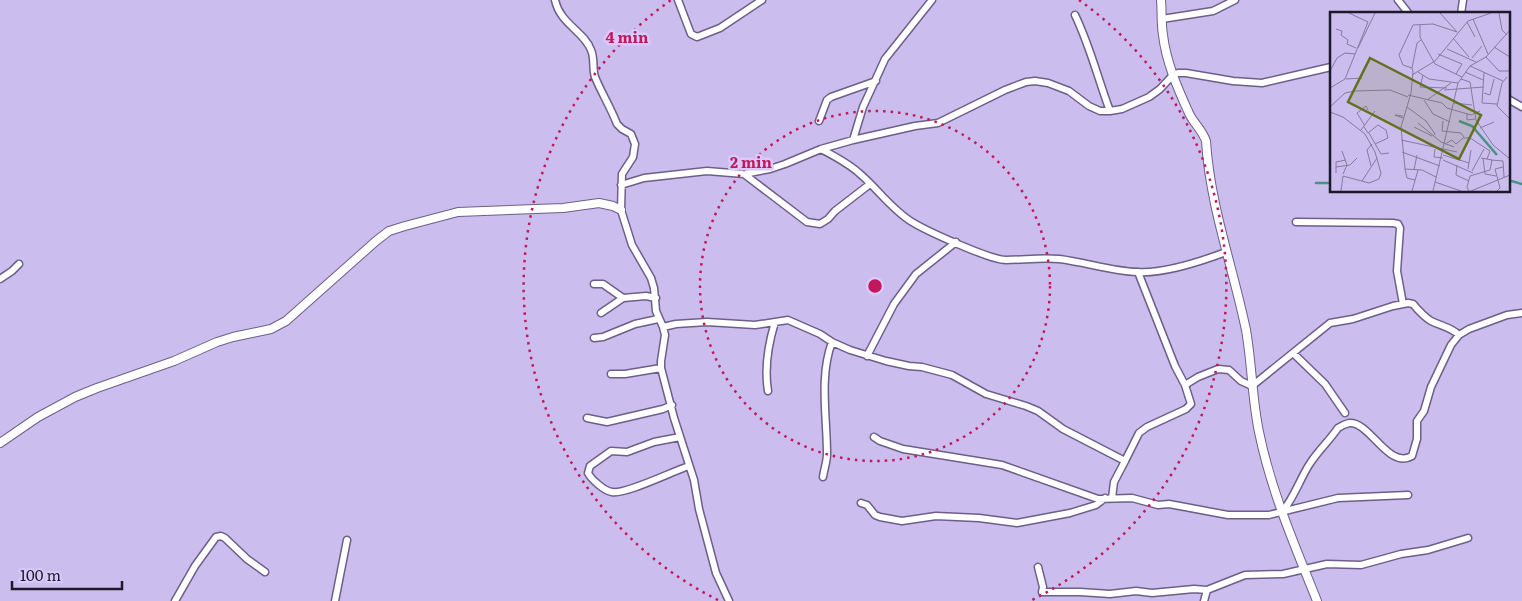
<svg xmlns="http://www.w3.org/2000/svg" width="1522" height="601" font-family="Literata,serif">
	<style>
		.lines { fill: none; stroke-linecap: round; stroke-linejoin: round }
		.stream { stroke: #479485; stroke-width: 2.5 }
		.minor-casing { stroke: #6d5f89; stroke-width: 9 }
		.tertiary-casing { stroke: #6d5f89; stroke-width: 10 }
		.minor { stroke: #fff; stroke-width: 6 }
		.tertiary { stroke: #fff; stroke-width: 8 }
		.ring { fill: none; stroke: #c2185b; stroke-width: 2.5; stroke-dasharray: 2.5 5 }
		.inset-river { fill: none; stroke: #479485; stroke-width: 2.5 }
		.inset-road { fill: none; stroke: #867b9f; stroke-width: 1 }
		.view { fill: #63711c; fill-opacity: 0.15; stroke: #63711c; stroke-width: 2.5 }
		.inset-edge { fill: none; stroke: #1e192a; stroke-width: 2.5 }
		.centre { fill: #c2185b; stroke: #d8cafa; stroke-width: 2.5 }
		.ring-label { font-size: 15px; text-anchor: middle; font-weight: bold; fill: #c2185b; stroke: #d8cafa; stroke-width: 5; stroke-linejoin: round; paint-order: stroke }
	</style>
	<rect width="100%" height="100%" fill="#cbbded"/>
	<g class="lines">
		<!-- stream -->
		<path class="stream" d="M1508,180L1522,184
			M1316,183H1331"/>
		<defs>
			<path id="minor" d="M555,0C560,24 584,31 591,50C595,59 592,68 595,77C601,92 611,108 617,124L622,129L631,134L635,144L633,157L622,174L621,210L632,245L651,278L654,288L656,311L663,327L665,335L661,361V368L674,418L694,480L699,509L716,573L729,601
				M678,0L691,34L697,37L720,28L762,0
				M1398,0L1409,14
				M1461,14L1463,0
				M1075,15C1090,46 1098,79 1110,111
				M1162,19L1213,11L1235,0
				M1508,99L1522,107
				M819,121L827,100L831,97L876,81
				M853,140L863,107L885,59L932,0
				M821,149C834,156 848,163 859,173C878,189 891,209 912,222C927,231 990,260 1006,260C1024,260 1041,257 1059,259C1085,262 1111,271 1137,272C1163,274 1202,261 1226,252
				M744,174L807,222L820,224L828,219L835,211L870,184
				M621,185L644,178L707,171L744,174L770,169L785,164L821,149L853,140L915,126L938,123L1005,90L1026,82L1035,81L1048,83L1069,91L1089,106L1100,111H1110L1122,109L1149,97L1160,89L1173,75L1178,73H1186L1233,81L1262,83L1331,67
				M1296,222L1393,223L1398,224L1400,228L1397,271L1403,304
				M1138,272L1175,366L1185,385L1198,377L1218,369L1229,370L1241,381L1252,386L1330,323L1353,319L1393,306L1408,303L1413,304C1418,310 1423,316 1431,321C1441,326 1451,327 1459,335
				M0,279L12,271L19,264
				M594,284H603L623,298L646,296L656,298
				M601,313L623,298
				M663,327L676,324L707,322L755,325L788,320L820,334L832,342L850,350L886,361L909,366L922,367L952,375L986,394L1026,406L1038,411L1063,429L1125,461L1114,482L1112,498
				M594,338L603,337L635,324L658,319
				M1293,353L1325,384L1345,413
				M867,356L894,304L916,274L956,242
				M611,374H625L661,368
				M768,391C764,367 768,345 775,322
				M587,418L607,422L663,409L672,405
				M680,437L654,442L627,452L611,451L590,466L588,473C591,479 604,491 612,492C625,495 673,471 689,466
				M874,437L880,441L903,449L1002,465L1098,499L1132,498L1158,505L1169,504L1228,515H1269L1338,498L1408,495
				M1125,461L1139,433L1147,427L1186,409L1191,404L1185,385
				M823,477C824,469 827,462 827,454C827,417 819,377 832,342
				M861,503L867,505L875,515L880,517L902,521L936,516L979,518L1017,523L1070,513L1096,505L1105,498
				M1282,512C1294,498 1299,481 1309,465C1317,452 1329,441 1338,428C1341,426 1345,424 1349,423C1370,421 1388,470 1412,456L1417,439V421L1424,411L1431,387L1451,345L1459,335L1469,329L1507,315L1522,313
				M1038,567L1043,587L1042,592H1080L1110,594L1136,591L1152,593L1194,589L1207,590
				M175,601L195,566L216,537L221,536L225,538L247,559L265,572
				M335,601L347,540
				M1204,601L1207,590L1245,575L1283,574L1327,564L1361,565L1401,554L1428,550L1468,538"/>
			<path id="tertiary" d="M1161,0C1162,11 1161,23 1163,35C1166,61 1177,87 1188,111C1192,122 1202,129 1206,141C1210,206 1233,267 1246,330C1252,364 1252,399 1259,432C1271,491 1295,546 1317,601
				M0,443L38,417L75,397L97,388L174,361L217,342L233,337L271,329L286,321L376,241L389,231L405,226L458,212L563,208L599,203L613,206L621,210"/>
		</defs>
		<!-- minor casing -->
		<use href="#minor" class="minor-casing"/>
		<!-- tertiary casing -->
		<use href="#tertiary" class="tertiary-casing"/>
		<!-- minor -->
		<use href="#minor" class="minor"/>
		<!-- tertiary -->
		<use href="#tertiary" class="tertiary"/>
	</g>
	<!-- distance rings -->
	<g class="ring">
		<circle cx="875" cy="286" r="175"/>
		<path d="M718 600A351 351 0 0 1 671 0M1079 0A351 351 0 0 1 1032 600"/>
	</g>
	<!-- overview -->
	<g transform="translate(1330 12)">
		<rect width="180" height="180" fill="#cbbded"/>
		<path class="inset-river" d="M129,109L142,114L167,143"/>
		<path class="inset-road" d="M110,1L127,20M169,1L172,18L177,23M143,7L158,42M137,10L145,25M90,13V25L105,52L132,65M6,17L12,19L11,23L18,28L17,32L26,36M123,26L139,45M164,35L180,45M28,36L45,1M117,37L146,50M108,42L132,52L126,62M156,45L169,59H180M142,46L152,34M140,54L173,69M82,56L87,31L91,28M0,59L7,46L15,41L25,42M88,60L99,67L128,71M135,60L153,68M154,61L152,91L167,92M82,63L105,49L138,9L161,1M93,63L90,75L117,76M177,65L172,71L167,94L180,107M16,67L32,66M131,67L140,70L146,108L163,133L180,147M0,76L15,67L38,10L19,1M114,78L154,75M154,81L160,83L164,67M78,83L112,91L117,96L141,103L150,99M94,88L103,102L120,110M97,88L121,71M124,91L142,93M0,95L15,81L25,79L60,78L78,85M77,95L96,109L105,122L103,124M0,100L13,105L35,122L45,140L51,161L49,167L39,171L13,164L11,179M137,101V108L145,107M73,106L65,103L73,104M113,109L112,119L131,121L134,125M88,111L111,130L124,135M35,114L27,101L36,94L38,98M34,115L38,121L48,113L56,118L58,126L45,132M84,115L102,124M150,116L164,110M31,118L45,99M39,121L51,142L59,141M71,128L127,140M115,132L122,128L126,132L133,126H140L160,139L157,147M105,137L104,145L113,146M12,139L17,153L13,162M72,140L110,154M113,143L139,151M153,146L155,162L166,164M113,148L143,161M161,148L173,149L174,165M127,153L126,163L139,169M41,154L37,138L42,132M6,155L20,153L27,146M75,157L77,166L85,168M138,157L141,138M84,158L87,143M142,159L154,137M6,161V150L16,148M106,165L92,158L75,157L71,115L81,81L83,60L82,56L73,53L69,43L83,13L103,12L127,20M32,169L47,146M105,170L131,179M82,179L88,158M103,179L128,71L140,54L156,45L180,18M139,179L137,175L140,164L160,158L162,148L151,146M141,179L180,163M167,179L170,176L165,157L173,155"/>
		<path class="view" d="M40,46L151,103L129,147L18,90Z"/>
		<rect width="180" height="180" class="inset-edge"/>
	</g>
	<circle cx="875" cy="286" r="8" class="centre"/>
	<g class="ring-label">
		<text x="627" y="43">4 min</text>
		<text x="751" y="168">2 min</text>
	</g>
	<!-- scale -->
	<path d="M12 581v8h110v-8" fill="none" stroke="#1e192a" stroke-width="2.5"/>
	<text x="20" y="581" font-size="15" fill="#1e192a" stroke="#d8cafa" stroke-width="4" paint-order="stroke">100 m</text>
</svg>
